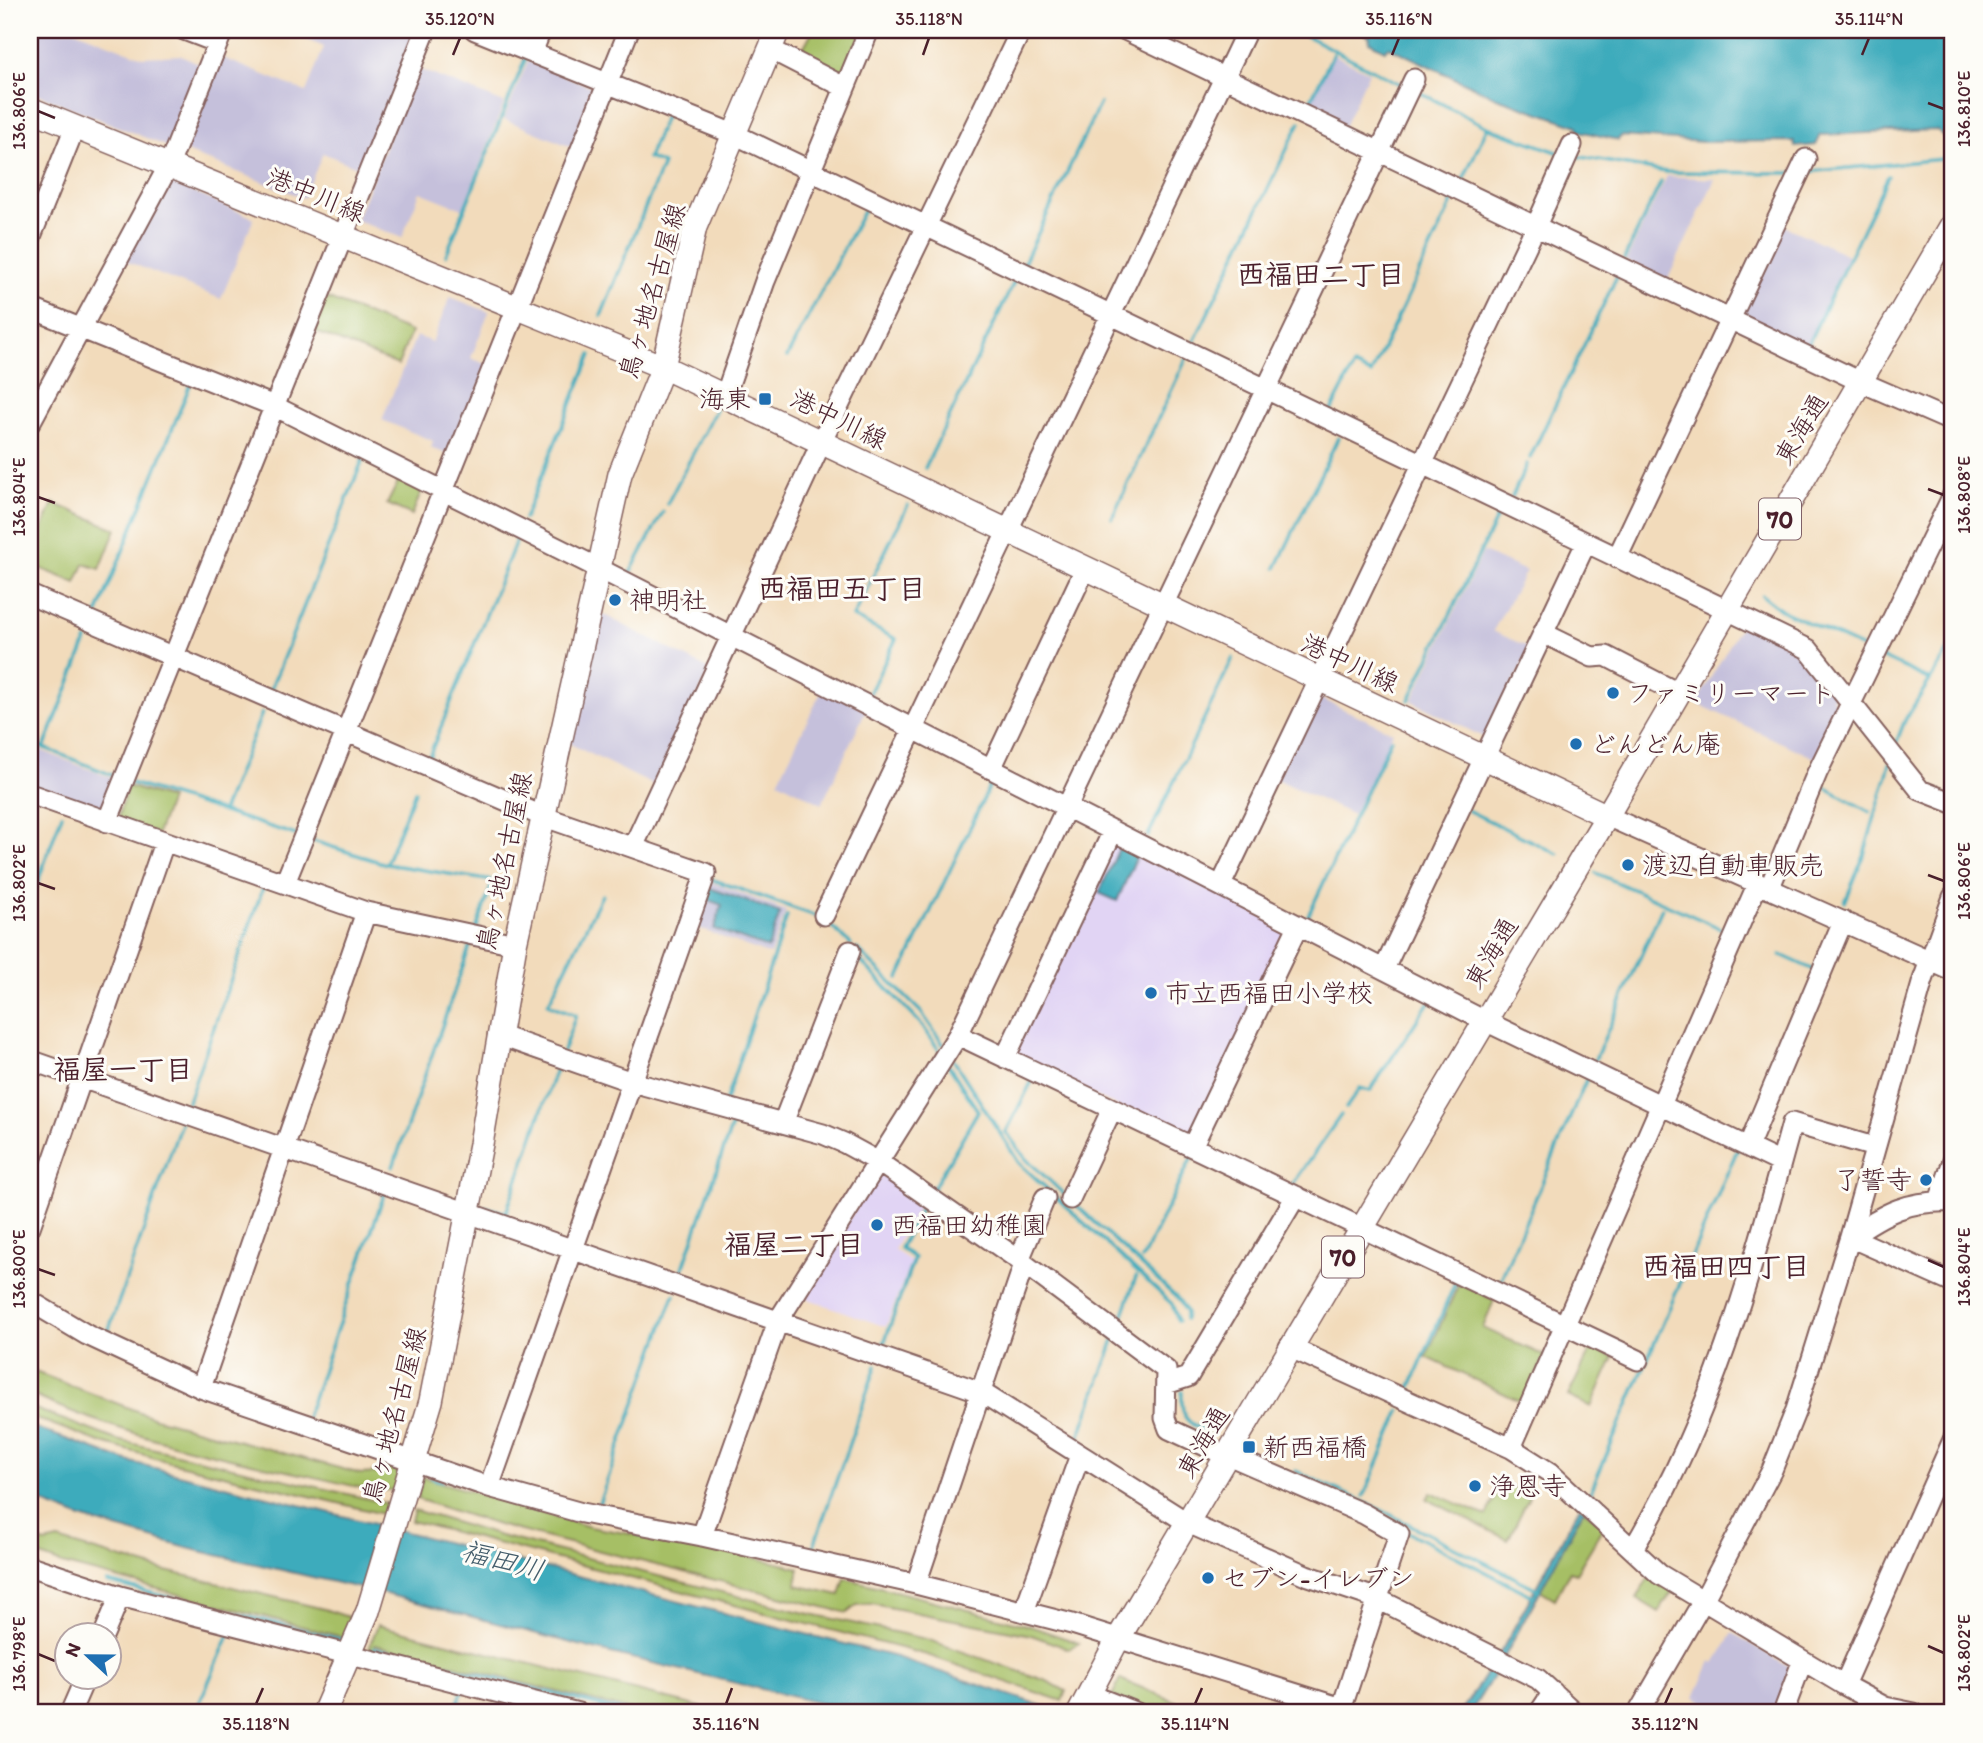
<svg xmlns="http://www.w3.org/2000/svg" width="1983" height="1743" font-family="Itim,'Klee One',sans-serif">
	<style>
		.built { fill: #e1d4f4 }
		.industrial { fill: #c5c0db }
		.green { fill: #a6bf65; stroke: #786f48; stroke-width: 2 }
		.water { fill: #3eabbc; stroke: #446574; stroke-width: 2 }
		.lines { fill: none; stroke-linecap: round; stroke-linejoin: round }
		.stream { stroke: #3eabbc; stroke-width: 3.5 }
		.minor-casing { stroke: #85615d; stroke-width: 23 }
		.major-casing { stroke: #85615d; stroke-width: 26 }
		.minor { stroke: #fff; stroke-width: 19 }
		.major { stroke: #fff; stroke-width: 23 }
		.ticks { fill: none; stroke: #4a1f2b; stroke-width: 2.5 }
		.poi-dot { fill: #1f6fb2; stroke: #fdfcf7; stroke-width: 2.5 }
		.labels { text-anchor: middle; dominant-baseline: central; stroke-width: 6; stroke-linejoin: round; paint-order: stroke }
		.shield { fill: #fdfcf7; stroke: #806168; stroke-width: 2 }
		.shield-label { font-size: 24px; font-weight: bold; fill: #4a1f2b }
		.street-label { font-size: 26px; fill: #4a1f2b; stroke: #fdfcf7 }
		.poi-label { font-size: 26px; fill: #4a1f2b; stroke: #fdfcf7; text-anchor: start }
		.neighbourhood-label { font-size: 28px; font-weight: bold; fill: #4a1f2b; stroke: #fdfcf7 }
		.water-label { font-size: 28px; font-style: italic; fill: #455e6c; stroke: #fdfcf7 }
		.neatline { fill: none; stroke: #4a1f2b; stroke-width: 2.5 }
		.ticks-label { font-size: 18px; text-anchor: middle; fill: #4a1f2b }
	</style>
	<rect width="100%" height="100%" fill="#fdfcf7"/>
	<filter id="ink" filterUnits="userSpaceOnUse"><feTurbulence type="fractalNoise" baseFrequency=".0143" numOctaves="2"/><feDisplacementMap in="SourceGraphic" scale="14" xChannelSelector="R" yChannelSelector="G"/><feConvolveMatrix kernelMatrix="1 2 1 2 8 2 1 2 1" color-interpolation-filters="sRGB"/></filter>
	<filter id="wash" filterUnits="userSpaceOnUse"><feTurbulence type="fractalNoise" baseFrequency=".00686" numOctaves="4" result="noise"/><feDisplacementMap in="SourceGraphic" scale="28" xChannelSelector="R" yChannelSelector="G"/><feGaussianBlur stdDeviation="1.57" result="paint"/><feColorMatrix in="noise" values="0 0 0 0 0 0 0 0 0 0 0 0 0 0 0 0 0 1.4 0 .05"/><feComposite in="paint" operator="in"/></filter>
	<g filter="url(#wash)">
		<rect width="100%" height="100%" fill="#f2dbbb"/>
		<!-- built -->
		<path class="built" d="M1115,839L1290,931L1190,1141L1012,1056Z
			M878,1173L923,1199L894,1250L911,1261L886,1327L800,1296Z"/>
		<!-- industrial -->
		<path class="industrial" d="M30,30H74L143,57L181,55L202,65L168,147L30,91V76L36,62L30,58Z
			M283,30H422L364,170L323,153L304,198L179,149L218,56L306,92L324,47Z
			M1334,55L1369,72L1344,127L1307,109Z
			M528,61L600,90L576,149L504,119Z
			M416,68L504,103L463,209L420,192L402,238L356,220Z
			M1667,176L1715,179L1667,281L1626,261Z
			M166,181L254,218L221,299L123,260Z
			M1782,225L1848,255L1805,347L1740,316Z
			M450,297L489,312L471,358L488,365L452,456L431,448L433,441L382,420L416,336L432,342Z
			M1483,552L1526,571L1493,631L1530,648L1487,739L1412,701Z
			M593,609L710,670L655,786L564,741Z
			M1743,622L1798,648L1837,689L1832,699L1843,710L1819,760L1696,703Z
			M823,688L866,710L822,804L778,781Z
			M1315,696L1393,732L1353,815L1276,779Z
			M30,746L119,781L107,812L30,788Z
			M708,881L786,911L770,955L692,926Z
			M1733,1633L1793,1670L1777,1713H1711L1714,1706L1695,1697L1711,1661L1715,1663Z"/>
		<!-- green -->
		<path class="green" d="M813,30H865L844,80L797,59Z
			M324,297L411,332L398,365L311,330Z
			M401,476L423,488L412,515L387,504Z
			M53,503L116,529L100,569L84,564L76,583L30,564V533L39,537Z
			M127,786L170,799L157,834L118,819Z
			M1459,1283L1494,1300L1483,1328L1545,1356L1524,1403L1426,1357Z
			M1592,1347L1614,1357L1591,1407L1568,1396Z
			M30,1370L155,1418L361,1474L377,1473L381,1465L401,1472L395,1490H371C257,1463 136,1443 30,1394Z
			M30,1407L117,1440L390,1504L387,1515L166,1461L102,1443L30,1416Z
			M423,1477L590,1527L708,1547L799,1568L796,1585L840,1595L845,1578L1030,1626L1079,1643L1069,1649L1031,1635L872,1604L857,1605L847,1613L501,1526L417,1499Z
			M1502,1482L1529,1497L1508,1540L1427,1499L1431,1492L1486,1516Z
			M1584,1509L1604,1527L1576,1573L1570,1571L1555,1599L1540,1590Z
			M414,1510L500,1536L797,1611L926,1639L1047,1681L1066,1691L1062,1701L927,1655L411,1521Z
			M30,1537L45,1543L58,1540L154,1568L324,1609L354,1619L350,1639L62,1564L30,1552Z
			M1652,1573L1675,1587L1659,1612L1636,1598Z
			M378,1625L723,1713H640L375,1645L372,1653L367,1652Z
			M1120,1679L1204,1713H1155L1112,1696Z"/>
		<!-- water -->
		<path class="water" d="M1358,30H1953V135L1943,136L1937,130L1821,135L1816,145L1795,147L1794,141L1704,142L1621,136L1618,140L1579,131L1578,126L1497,98L1389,47L1385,50L1369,42L1370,37Z
			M1119,848L1137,856L1117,901L1099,893Z
			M707,887L780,913L768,948L714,929L722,905L703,898Z
			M30,1426L127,1461L896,1657L1063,1713H861L594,1649L390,1595L191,1549L84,1519L30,1498Z
			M1580,1506L1584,1509L1499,1667L1470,1713H1460L1503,1648Z"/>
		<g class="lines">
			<!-- stream -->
			<path class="stream" d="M458,30L469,34
				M1295,30L1404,86
				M1417,91L1487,127L1560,153
				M1307,108L1333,54
				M1576,156L1666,172L1793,173
				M1807,172L1953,158
				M1462,182L1486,130
				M446,255L526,57
				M1624,259L1661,182
				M1023,265L1100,103
				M601,316L663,164L648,158L666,114
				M1192,346L1300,122
				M1807,346L1888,176
				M787,357L865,208
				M1331,411L1354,366L1371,374L1455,196
				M1530,458L1618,274
				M925,468L1014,282
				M1512,497L1527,464
				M667,504L716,409
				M1112,518L1186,359
				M524,519L591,355
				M1276,568L1338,438
				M629,575L663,512
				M1762,595L1781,610L1869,651
				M97,615L192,380
				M1881,657L1928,679
				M270,691L363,459
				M868,696L896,639L853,617L908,505
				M1409,700L1498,515
				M30,742L117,777
				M1895,746L1905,720L1953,643
				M44,748L87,640
				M428,759L518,536
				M131,783L296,835
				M1819,784L1870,812
				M1467,810L1558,854
				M222,812L262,713
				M1148,836L1233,658
				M310,840L386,864L493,881L477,927
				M386,864L415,791
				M1596,873L1729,932
				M711,879L816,916
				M1845,902L1863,858L1890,764
				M30,904L62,814
				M1307,918L1391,739
				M826,922L851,944
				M857,949L921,1012L943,1044
				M1781,955L1814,970
				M858,958L922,1025L939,1050
				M899,978L993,779
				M563,1051L576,1015L548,1004L602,895
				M953,1059L1019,1163L1172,1304L1178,1321
				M1593,1064L1662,908
				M1033,1079L1006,1132L1026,1159L1064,1194
				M726,1100L787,916
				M187,1104L264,885
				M1346,1108L1360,1088L1370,1091L1429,1002
				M393,1167L471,943
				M1290,1188L1341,1115
				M932,1190L978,1111L949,1066
				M1075,1204L1180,1301L1186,1312L1185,1319
				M486,1207L506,1213L557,1066
				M1142,1259L1192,1157
				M681,1274L734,1119
				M1498,1286L1587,1078
				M1123,1314L1136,1277
				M108,1332L181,1123
				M883,1346L914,1258L900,1248L924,1203
				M1182,1392C1181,1416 1184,1422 1207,1432
				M1408,1393L1456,1281
				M306,1418L385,1192
				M1078,1440L1114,1340
				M1296,1471L1381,1510L1539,1590
				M431,1478L442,1481
				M1364,1496L1400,1411
				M1588,1498L1738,1148
				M597,1509L674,1295
				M1406,1531L1533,1596
				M639,1534L692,1545
				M812,1551L876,1366
				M107,1582L346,1641
				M374,1648L628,1713
				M195,1713L230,1633
				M454,1713L463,1690"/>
		</g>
	</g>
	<g filter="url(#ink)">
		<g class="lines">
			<defs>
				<path id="minor" d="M184,30L218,43
					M475,30L736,135L1800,645L1808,649L1920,790L1953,803
					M1125,30L1861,382L1953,422
					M770,49L844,87
					M532,53L541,30
					M30,239L75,127
					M30,308L274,406L598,568L1483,1020L1781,1163
					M725,396L765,281L869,30
					M30,423L169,165L223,30
					M1617,558L1806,159
					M30,595L542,816L706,873
					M1543,633L1592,657L1606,656L1678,693
					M991,769L1085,569
					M30,794L366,912L515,944
					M1607,816L1953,971
					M107,822L426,30
					M633,847L822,441L1021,30
					M285,883L629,30
					M1221,885L1536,226L1572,145
					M1769,889L1817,773L1953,495
					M824,915L1247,30
					M1384,969L1586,543
					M498,1035L632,1082L823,1134L844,1143L877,1161L1019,1260L1166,1370L1165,1418L1169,1429L1227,1456
					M958,1035L1638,1360
					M1005,1058L1113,831
					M30,1060L981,1392L1188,1523L1306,1575L1378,1599L1538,1679L1575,1713
					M783,1123L850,951
					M1192,1147L1298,926
					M1748,1147L1843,921
					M1070,1199L1112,1109
					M1939,1201L1953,1161
					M30,1227L164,843
					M1850,1237L1953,1283
					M1850,1237C1885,1212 1909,1200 1953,1202
					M1019,1260L1045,1198
					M30,1301L87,1335L201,1388L489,1487L582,1513L702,1536L916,1584L1072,1624L1342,1708
					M1289,1347L1511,1448L1549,1472L1659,1574L1844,1685L1885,1707L1914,1713
					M1166,1384L1188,1377L1296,1196
					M201,1388L366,912
					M1511,1448L1758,883
					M1228,1455L1364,1514L1399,1534L1340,1713
					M489,1487L703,881
					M702,1536L778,1321L958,1035L1414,79
					M1633,1549C1713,1415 1751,1273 1792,1123L1874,1147
					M30,1566L120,1596L578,1713
					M916,1584L1024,1264
					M1024,1612L1080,1455
					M104,1634L120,1596
					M1844,1685L1953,1440
					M1089,1694L1137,1713
					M70,1713L86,1676
					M1539,1713L1553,1692
					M1638,1713L1703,1601L1772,1470L1796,1410L1850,1237L1923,980L1953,897
					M1783,1713L1802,1662
					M1953,1713V1712"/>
				<path id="major" d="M30,109L663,367L1607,816
					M324,1713L368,1611L431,1401L481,1144L515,944L620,474L663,367L695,227L778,30
					M1079,1713L1118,1639L1607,816L1953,223"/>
			</defs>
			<!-- minor casing -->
			<use href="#minor" class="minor-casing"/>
			<!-- major casing -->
			<use href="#major" class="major-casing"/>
			<!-- minor -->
			<use href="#minor" class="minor"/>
			<!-- major -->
			<use href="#major" class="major"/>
		</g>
	</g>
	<!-- ticks -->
	<path class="ticks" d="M453,55L460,38M923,55L929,38M1392,55L1399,38M1862,55L1869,38M1928,103L1944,109M38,111L55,118M1928,489L1944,495M38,497L55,503M1928,875L1944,881M38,883L55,889M1928,1260L1944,1267M38,1269L55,1275M1928,1646L1944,1653M38,1654L55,1661M256,1704L263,1688M726,1704L732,1688M1195,1704L1202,1688M1665,1704L1672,1688"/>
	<!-- markers -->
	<g class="poi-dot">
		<rect x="758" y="392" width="14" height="14" rx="3.5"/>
		<circle cx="615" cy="600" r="7"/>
		<circle cx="1613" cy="693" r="7"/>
		<circle cx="1576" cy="744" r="7"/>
		<circle cx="1628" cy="865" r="7"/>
		<circle cx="1151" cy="993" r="7"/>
		<circle cx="1926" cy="1180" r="7"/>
		<circle cx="877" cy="1225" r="7"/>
		<rect x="1242" y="1440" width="14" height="14" rx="3.5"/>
		<circle cx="1475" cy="1486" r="7"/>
		<circle cx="1208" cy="1578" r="7"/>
	</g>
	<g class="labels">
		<!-- shield labels -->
		<g class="shield">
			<rect x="1759" y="498.5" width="42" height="41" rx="5"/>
			<rect x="1322" y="1236.5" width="42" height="41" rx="5"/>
		</g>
		<g class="shield-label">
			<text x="1780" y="519">70</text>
			<text x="1343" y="1257">70</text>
		</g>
		<!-- street labels -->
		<g class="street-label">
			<text transform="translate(316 195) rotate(22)">港中川線</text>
			<text transform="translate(652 291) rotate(-74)">鳥ヶ地名古屋線</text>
			<text transform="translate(839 419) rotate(26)">港中川線</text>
			<text transform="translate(1801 429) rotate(-59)">東海通</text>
			<text transform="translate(1350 663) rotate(25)">港中川線</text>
			<text transform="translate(504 861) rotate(-78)">鳥ヶ地名古屋線</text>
			<text transform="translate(1491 953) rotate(-59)">東海通</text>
			<text transform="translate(394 1415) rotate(-75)">鳥ヶ地名古屋線</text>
			<text transform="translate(1203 1442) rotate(-60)">東海通</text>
		</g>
		<!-- poi labels -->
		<g class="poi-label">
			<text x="751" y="399" text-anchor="end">海東</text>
			<text x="629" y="600">神明社</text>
			<text x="1627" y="693">ファミリーマート</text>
			<text x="1590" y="744">どんどん庵</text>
			<text x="1642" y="865">渡辺自動車販売</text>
			<text x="1165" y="993">市立西福田小学校</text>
			<text x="1912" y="1180" text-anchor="end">了誓寺</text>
			<text x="891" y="1225">西福田幼稚園</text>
			<text x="1263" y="1447">新西福橋</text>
			<text x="1489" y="1486">浄恩寺</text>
			<text x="1222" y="1578">セブン-イレブン</text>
		</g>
		<!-- neighbourhood labels -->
		<g class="neighbourhood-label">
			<text x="1321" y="274">西福田二丁目</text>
			<text x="842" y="588">西福田五丁目</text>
			<text x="123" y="1069">福屋一丁目</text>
			<text x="794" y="1244">福屋二丁目</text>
			<text x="1726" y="1266">西福田四丁目</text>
		</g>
		<!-- water labels -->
		<g class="water-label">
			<text transform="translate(503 1560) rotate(15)">福田川</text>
		</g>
	</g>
	<!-- margin -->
	<rect width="1983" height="1743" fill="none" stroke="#fdfcf7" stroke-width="77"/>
	<!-- north arrow -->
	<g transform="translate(88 1656) rotate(292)"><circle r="33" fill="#fdfcf7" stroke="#b5a4a5" stroke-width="2"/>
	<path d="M0-5L12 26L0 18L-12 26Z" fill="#1f6fb2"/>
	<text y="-10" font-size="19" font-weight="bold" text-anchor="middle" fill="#4a1f2b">N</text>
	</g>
	<rect x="38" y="38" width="1906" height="1666" class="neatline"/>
	<g class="ticks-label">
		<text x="460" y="25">35.120°N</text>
		<text x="929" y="25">35.118°N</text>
		<text x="1399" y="25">35.116°N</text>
		<text x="1869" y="25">35.114°N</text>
		<text transform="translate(1964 109) rotate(-90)" y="6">136.810°E</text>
		<text transform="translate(19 111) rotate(-90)" y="6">136.806°E</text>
		<text transform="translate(1964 495) rotate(-90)" y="6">136.808°E</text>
		<text transform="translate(19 497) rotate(-90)" y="6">136.804°E</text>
		<text transform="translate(1964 881) rotate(-90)" y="6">136.806°E</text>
		<text transform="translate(19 883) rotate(-90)" y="6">136.802°E</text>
		<text transform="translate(1964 1267) rotate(-90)" y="6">136.804°E</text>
		<text transform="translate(19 1269) rotate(-90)" y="6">136.800°E</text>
		<text transform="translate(1964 1653) rotate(-90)" y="6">136.802°E</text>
		<text transform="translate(19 1654) rotate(-90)" y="6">136.798°E</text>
		<text x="256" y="1730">35.118°N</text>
		<text x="726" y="1730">35.116°N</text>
		<text x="1195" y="1730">35.114°N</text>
		<text x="1665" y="1730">35.112°N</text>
	</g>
</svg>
